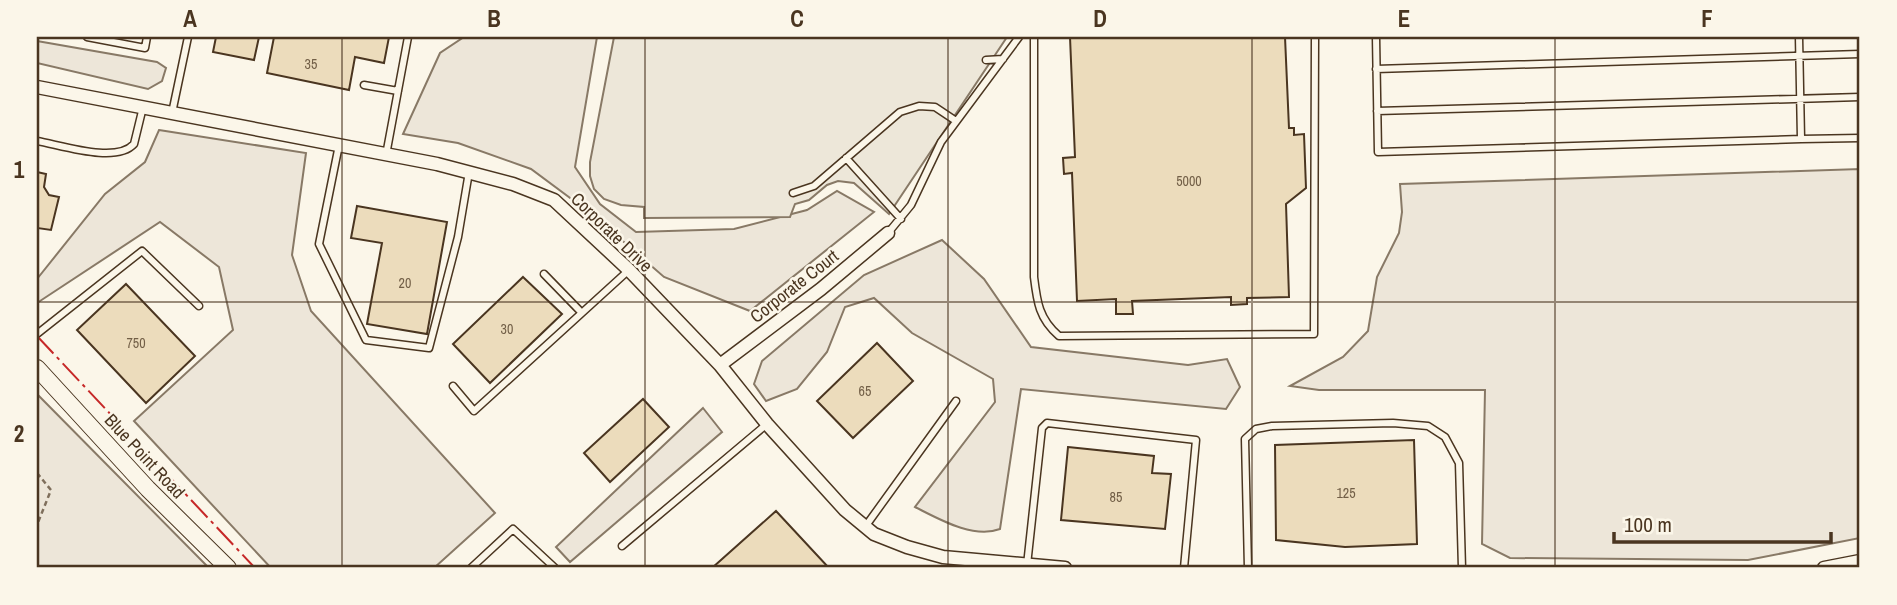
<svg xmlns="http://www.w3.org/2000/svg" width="1897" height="605" font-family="'Archivo Narrow',sans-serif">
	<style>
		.green { fill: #ede6d9; stroke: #887966; stroke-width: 2 }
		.parking { fill: #ede7d9; stroke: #887966; stroke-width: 2 }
		.building { fill: #ecdcbc; stroke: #4a3520; stroke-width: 2 }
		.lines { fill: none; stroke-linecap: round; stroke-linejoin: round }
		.service-casing { stroke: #4a3520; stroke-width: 9 }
		.minor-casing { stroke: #4a3520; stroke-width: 15 }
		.tertiary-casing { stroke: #4a3520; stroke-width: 18 }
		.path { stroke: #7f6f5c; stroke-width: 2.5; stroke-dasharray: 5 3.5; stroke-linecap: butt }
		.service { stroke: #fbf6e9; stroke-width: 6 }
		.minor { stroke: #fbf6e9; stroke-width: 12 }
		.tertiary { stroke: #fbf6e9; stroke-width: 16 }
		.power { stroke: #c62828; stroke-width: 2; stroke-dasharray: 24 5 3.5 5; stroke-linecap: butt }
		.grid { fill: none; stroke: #4a3520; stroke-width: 2; stroke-opacity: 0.55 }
		.labels { text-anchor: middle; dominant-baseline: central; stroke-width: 5; stroke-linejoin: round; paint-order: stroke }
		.number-label { font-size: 14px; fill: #725f47 }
		.street-label { font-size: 18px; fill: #4a3520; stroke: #fbf6e9 }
		.neatline { fill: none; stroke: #4a3520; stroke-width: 2.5 }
		.grid-label { font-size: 23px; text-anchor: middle; font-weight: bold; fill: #4a3520 }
	</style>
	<rect width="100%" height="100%" fill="#fbf6e9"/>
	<!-- green -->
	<path class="green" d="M464,37H597L575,167L600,204L636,232L734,229L807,210L837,191L874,212L750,311L664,277L593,215L531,169L458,143L403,134L440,53Z
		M37,41L157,62L166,68L162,81L148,89L37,63Z
		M159,130L306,153L292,255L311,311L495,513L434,568H271L134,421L233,330L219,267L160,222L37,303V279L105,194L145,162Z
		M1860,169V538L1748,560L1510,558L1482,544L1485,390H1319L1290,386L1343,357L1368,331L1377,277L1399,233L1402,212L1400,184Z
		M942,240L984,279L1031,347L1188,365L1227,359L1240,387L1226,409L1021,389L1000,529C973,539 939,519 915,507L995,402L993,379L912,333L874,298L845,307L827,352L797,389L766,401L754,384L762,361L864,275Z
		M37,394L209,568H37Z
		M703,408L722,432L570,562L556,547Z"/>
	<!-- parking -->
	<path class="parking" d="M614,37H1007L889,214L854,183L838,181L827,185L809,200L795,204L790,217L644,218V207L621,205L604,199L594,189L590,176V162Z"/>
	<!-- building -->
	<path class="building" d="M216,37H259L254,60L213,52Z
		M274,37H389L384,63L355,57L349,90L267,73Z
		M1070,37H1285L1289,128H1294V135L1304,134L1306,188L1286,204L1289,297L1247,298V304L1231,305V297L1132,301L1133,314H1116V299L1077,301L1072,173L1064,174L1063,158L1075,157Z
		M37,172L46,174L44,187L49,195L59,197L51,230L37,228Z
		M357,206L447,222L427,334L367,324L382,243L351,238Z
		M523,277L562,314L490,383L453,344Z
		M126,284L195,356L146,403L77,330Z
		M877,343L913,381L853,438L817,401Z
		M643,399L669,427L610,482L584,453Z
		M1414,440L1417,544L1345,547L1276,540L1275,445Z
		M1068,447L1154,456L1152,473L1171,474L1165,529L1061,520Z
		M776,511L829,568H712Z"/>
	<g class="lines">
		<defs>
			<path id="service" d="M87,37L145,48L147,37
				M1034,37V277C1037,302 1039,319 1059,336L1314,334L1315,37
				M1376,37L1378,152L1801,139L1799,37
				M986,60L1003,59
				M1376,69L1860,54
				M364,85L398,91
				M1377,111L1860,97
				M172,113L188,37
				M1801,139L1860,138
				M37,141C61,145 116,164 134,144L143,107
				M339,145L319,244L366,340L429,348L458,237L469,172
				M386,155L408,37
				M846,158L901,219
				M793,193L814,186L900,112L919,106L935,107L956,121
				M888,233L911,205L941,142L1019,37
				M544,274L581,312
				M37,334L142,251L199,306
				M453,386L474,411L629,270
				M865,527L956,401
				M622,546L767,424
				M1027,565L1042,428L1047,423L1196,440L1184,568
				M471,568L513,529L555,568
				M1248,568L1245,439L1256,429L1272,426L1393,423L1428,426L1445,437L1459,463L1462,568"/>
			<path id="minor" d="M37,87L437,164L513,184L554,200L629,270L720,365L767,424L845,510L874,534L907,547L943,557L1065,568
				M720,365L821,289L888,233
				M1824,568L1860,561"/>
			<path id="tertiary" d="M37,368L148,489L228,568"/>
		</defs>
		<!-- service casing -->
		<use href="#service" class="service-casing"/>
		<!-- minor casing -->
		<use href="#minor" class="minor-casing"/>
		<!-- tertiary casing -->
		<use href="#tertiary" class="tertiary-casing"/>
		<!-- path -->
		<path class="path" d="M37,473L51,490L37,525"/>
		<!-- service -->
		<use href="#service" class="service"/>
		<!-- minor -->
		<use href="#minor" class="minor"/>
		<!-- tertiary -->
		<use href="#tertiary" class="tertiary"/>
		<!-- power -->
		<path class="power" d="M37,336L255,568"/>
	</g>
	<!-- grid -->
	<path class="grid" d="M342,37V568M645,37V568M948,37V568M1252,37V568M1555,37V568M37,302H1860"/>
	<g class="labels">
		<!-- number labels -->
		<g class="number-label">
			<text x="311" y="64">35</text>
			<text x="1189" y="181">5000</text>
			<text x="405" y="283">20</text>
			<text x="507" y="329">30</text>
			<text x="136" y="343">750</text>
			<text x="865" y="391">65</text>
			<text x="1346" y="493">125</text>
			<text x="1116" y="497">85</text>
		</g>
		<!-- street labels -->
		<g class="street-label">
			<text transform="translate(612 232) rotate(44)">Corporate Drive</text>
			<text transform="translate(794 286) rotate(-38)">Corporate Court</text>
			<text transform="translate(145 456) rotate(47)">Blue Point Road</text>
		</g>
	</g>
	<!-- border -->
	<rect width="1897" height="605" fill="none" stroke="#fbf6e9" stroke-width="77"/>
	<!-- scale -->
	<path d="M1614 532v10h217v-10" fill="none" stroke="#4a3520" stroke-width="3.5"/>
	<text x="1624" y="532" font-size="21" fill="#4a3520" stroke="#fbf6e9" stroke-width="5" paint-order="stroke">100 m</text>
	<rect x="38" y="38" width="1820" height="528" class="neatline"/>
	<g class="grid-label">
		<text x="190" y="27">A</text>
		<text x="494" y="27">B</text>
		<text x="797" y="27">C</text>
		<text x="1100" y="27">D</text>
		<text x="1404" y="27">E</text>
		<text x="1707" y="27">F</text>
		<text x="19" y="178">1</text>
		<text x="19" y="442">2</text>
	</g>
</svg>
